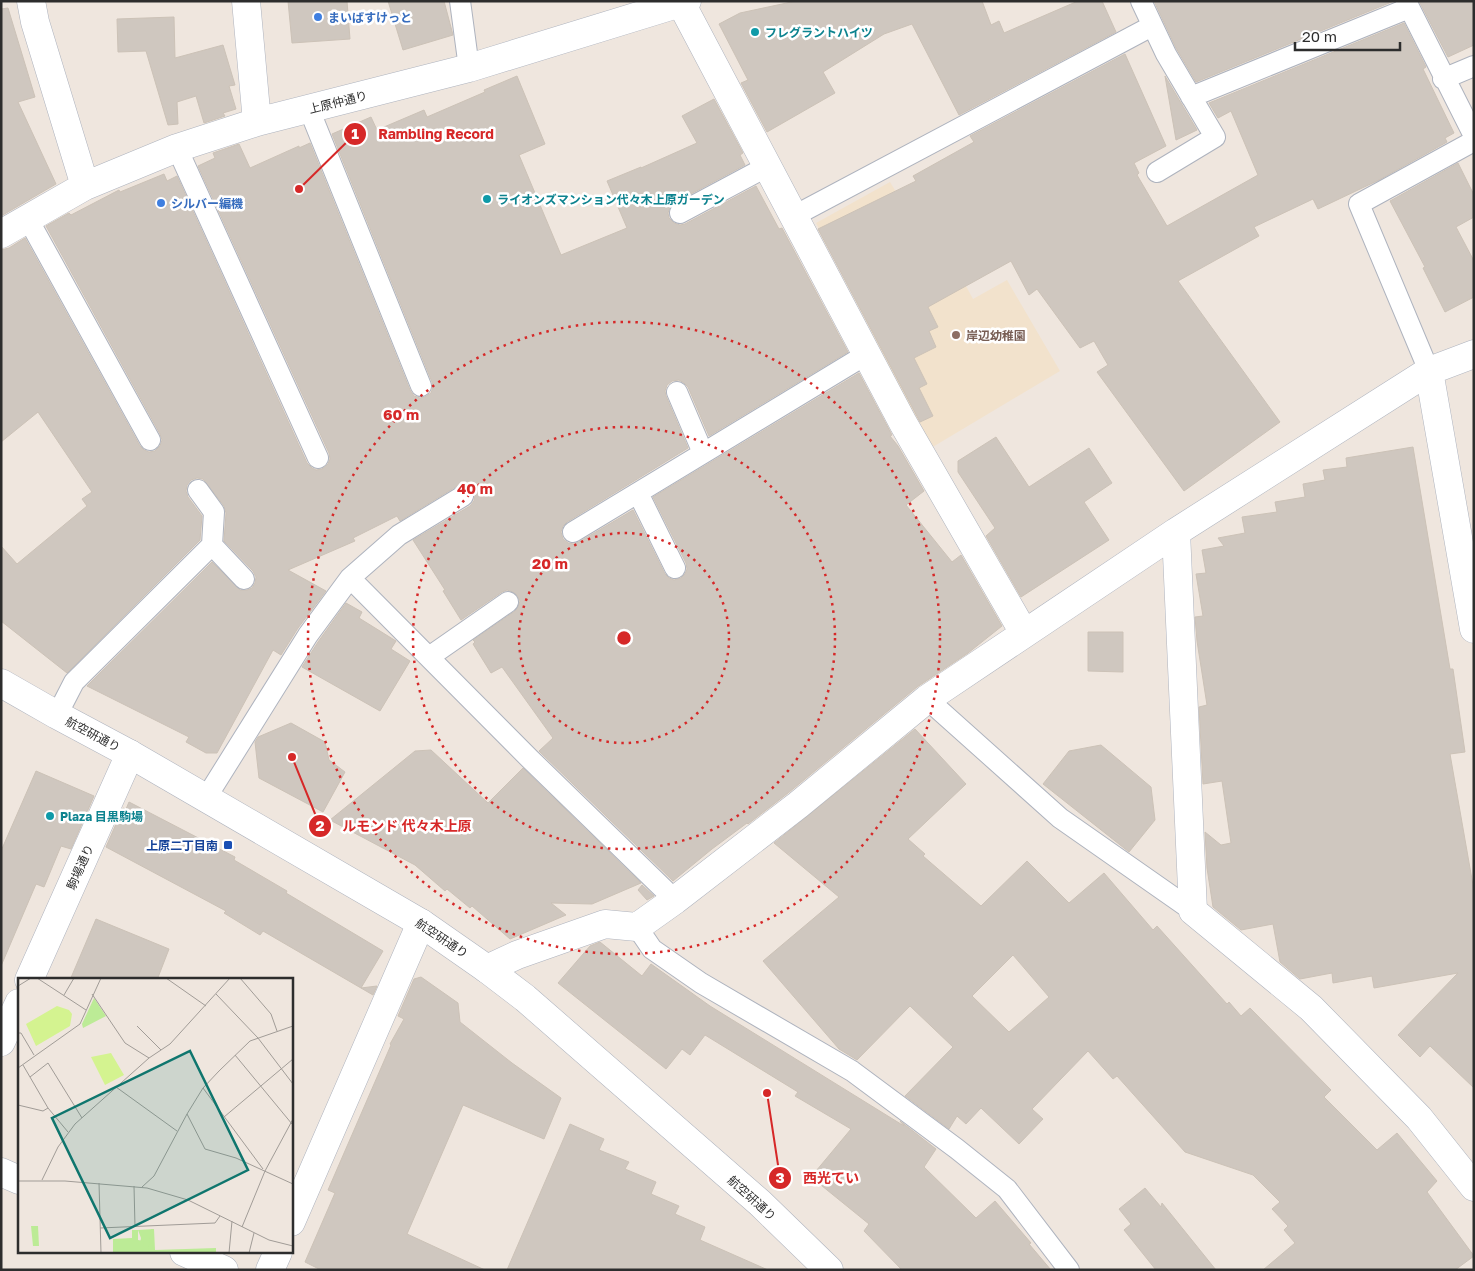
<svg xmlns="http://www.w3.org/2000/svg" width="1475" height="1271" font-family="'Golos Text','Noto Sans JP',sans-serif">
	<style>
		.education { fill: #f2e2cc }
		.building { fill: #cfc7bf; stroke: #ccc2b7; fill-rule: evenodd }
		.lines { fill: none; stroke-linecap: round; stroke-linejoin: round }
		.service-casing { stroke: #aeb3be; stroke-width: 22 }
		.minor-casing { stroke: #aeb3be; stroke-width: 29 }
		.tertiary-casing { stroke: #aeb3be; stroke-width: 29 }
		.service { stroke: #fff; stroke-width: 20 }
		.minor { stroke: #fff; stroke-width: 28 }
		.tertiary { stroke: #fff; stroke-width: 28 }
		.ring { fill: none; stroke: #d62828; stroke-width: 2.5; stroke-dasharray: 2.5 5 }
		.shop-dot { fill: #3f7fe0; stroke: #fff; stroke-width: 2 }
		.culture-dot { fill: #0f9aa8; stroke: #fff; stroke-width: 2 }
		.education-dot { fill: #8d6e63; stroke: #fff; stroke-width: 2 }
		.transit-dot { fill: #1a4fb4; stroke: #fff; stroke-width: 2 }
		.labels { text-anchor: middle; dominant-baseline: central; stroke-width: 5; stroke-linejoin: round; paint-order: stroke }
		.shop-label { font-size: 12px; font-weight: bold; fill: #366cbe; stroke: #fff; text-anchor: start }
		.culture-label { font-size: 12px; font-weight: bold; fill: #0d838f; stroke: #fff; text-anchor: start }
		.street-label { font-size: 12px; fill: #2d2d2d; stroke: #fff }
		.education-label { font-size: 12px; font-weight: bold; fill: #785e54; stroke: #fff; text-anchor: start }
		.transit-label { font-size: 12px; font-weight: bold; fill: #164399; stroke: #fff; text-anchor: end }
		.inset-road { fill: none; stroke: #a19c97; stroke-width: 1 }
		.view { fill: #0f766e; fill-opacity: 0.15; stroke: #0f766e; stroke-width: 2.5 }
		.inset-edge { fill: none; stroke: #2d2d2d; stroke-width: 2.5 }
		.centre { fill: #d62828; stroke: #fff; stroke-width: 2.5 }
		.ring-label { font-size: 15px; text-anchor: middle; font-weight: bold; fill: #d62828; stroke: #fff; stroke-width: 5; stroke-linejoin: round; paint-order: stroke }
		.leader { fill: none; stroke: #d62828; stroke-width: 2 }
		.callout-dot { fill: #d62828; stroke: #fff; stroke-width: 2 }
		.mark-label { font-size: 15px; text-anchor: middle; font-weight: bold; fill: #fff }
		.callout-label { font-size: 14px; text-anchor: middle; font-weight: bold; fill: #d62828; stroke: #fff; stroke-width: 5; stroke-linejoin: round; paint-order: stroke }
	</style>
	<rect width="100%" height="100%" fill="#efe6de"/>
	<!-- education -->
	<path class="education" d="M890,182L909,213L923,207L973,299L1007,280L1060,371L931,448L816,223Z"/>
	<!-- building -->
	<path class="building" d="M288,1H347L350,39L292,43Z
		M388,1H444L453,35L403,50Z
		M796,1H982L991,25L999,21L1004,33L1078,1H1102L1116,32L959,115L912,24L884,34L823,72L835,93L767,132L741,83L748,80L719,24L740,13Z
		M1154,1H1394L1196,82L1176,48Z
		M1419,1H1474V45L1448,57Z
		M8,8L35,97L18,102L56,184L1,216V9Z
		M174,17L175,58L223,45L235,85L229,86L236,109L223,113L225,116L204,123L196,96L177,102L178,124L168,125L146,51L118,52L117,19Z
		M1404,23L1426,67L1423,69L1454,133L1445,138L1447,142L1379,180L1318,209L1313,199L1254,227L1259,236L1178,281L1280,422L1184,491L1097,372L1108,365L1094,341L1080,348L1037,289L1029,295L1011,261L928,307L938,327L929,331L936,347L914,358L927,384L919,388L933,416L920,422L818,229L916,181L913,176L974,142L970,136L1125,54L1166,146L1134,163L1139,173L1137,175L1167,226L1258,175L1231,111L1218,118L1209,103Z
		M517,76L545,144L519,155L561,255L627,228L607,181L641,167V168L697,143L682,116L714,99L743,153L740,155L745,165L674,203L670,207L668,213L669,218L674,223L680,225L685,224L756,186L779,229L782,228L848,352L709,436L688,387L684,383L679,380L672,381L667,385L665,391L666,396L688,448L567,522L563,526L561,532L563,539L568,543L574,544L579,542L633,510L665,574L669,578L674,580L681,578L685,574L687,569L686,563L653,497L859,373L892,435L890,436L898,446L924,491L906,505L952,562L961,555L1002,626L968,653L917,687L788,793L748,824L747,823L712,849L673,881L539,751L553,738L502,667L491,673L473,644L475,642L473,640L515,611L518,607L520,601L517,595L513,592L507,590L502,592L461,620L443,591L445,590L413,540L470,506L474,501L475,495L473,489L468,485L462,484L457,486L400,521L397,516L353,538L355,541L288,570L326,591L298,628L281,655L273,650L217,753H206L186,742L189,737L87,686L212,562L240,590H247L252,588L255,583L256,577L253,571L224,541L226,513L224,506L203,479L197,478L191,480L187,485L186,491L188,497L202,516L200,540L67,673L1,621V546L17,564L87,506L82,499L92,492L38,412L1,442V250L9,248L25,238L140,446L144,450L149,452L155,451L160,446L162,440L160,434L46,226L69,213L71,215L119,190L120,192L164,174L167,181L177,176L307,463L312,468L316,470L322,469L328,464L330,459L329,453L198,166L215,158L213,153L239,144L250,168L299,146V148L310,143L410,390L414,396L420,398L425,397L431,393L433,387L432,382L332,134L371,117L377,130L424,110L427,117L485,92L484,90Z
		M1165,76L1197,130L1176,140Z
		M1458,163L1474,195V217L1456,227L1474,261V297L1445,312L1423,268L1425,267L1390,201Z
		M996,437L1029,487L1089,448L1112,483L1084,502L1109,540L1021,597L986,536L995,528L958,472V461Z
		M1413,447L1450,669H1453L1465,752L1450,754L1474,891V1088L1430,1046L1420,1057L1398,1035L1458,973L1374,988L1372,976L1333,983L1332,973L1300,979L1280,962L1273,924L1241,930L1213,907L1207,868L1205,832L1221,845L1231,843L1222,781L1203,784L1199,707L1207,705L1197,641L1195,617L1203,616L1196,574L1206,573L1202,550L1224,546L1218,538L1245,533L1242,517L1277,512L1275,502L1305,497L1303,484L1325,480L1323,470L1347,467L1346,458Z
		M346,603L362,612L359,618L396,641L391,649L410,661L380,711L302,667L318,642Z
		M1088,632H1123V672L1088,671Z
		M291,723L325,742L329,760L345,772L323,812L259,778L255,742L258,737Z
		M915,729L966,784L908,839L925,854L923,856L981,906L1027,861L1069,903L1104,873L1153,930L1157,926L1227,1004L1229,1002L1241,1016L1250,1008L1331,1090L1324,1097L1377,1150L1397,1133L1437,1181L1427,1192L1474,1256L1455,1270H1263L1295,1243L1284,1230L1288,1226L1272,1209L1280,1202L1253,1175L1185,1152L1117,1076L1113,1079L1088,1051L1032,1109L1043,1119L1019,1144L981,1108L966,1124L957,1116L949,1129L905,1096L953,1047L910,1006L857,1060L839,1049L763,961L839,897L774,843ZM1013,955L1049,997L1009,1032L972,996Z
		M1101,745L1151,787L1155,820L1129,852L1043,784L1069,751Z
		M431,750L488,803L523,768L641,883L592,904L551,903L566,915L510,939L472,906L470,908L447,889L445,891L415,865L330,820L415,751Z
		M36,771L94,796L71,849L61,846L44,887L36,884L1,966V851Z
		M129,802L235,857L234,860L287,891L286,893L383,951L361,988L377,986L373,995L263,931L260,935L224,913L226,911L106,847L123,808L126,809Z
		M642,885L654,896L647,900L638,890Z
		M96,919L169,949L157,980H70Z
		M600,942L642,976L651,964L710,1006L904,1126L900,1121L936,1149L924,1167L976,1218L995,1201L1031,1243L1029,1244L1051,1270H902L864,1231L869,1224L811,1177L851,1129L795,1096L798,1092L705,1035L690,1055L682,1049L666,1069L558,983L590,946Z
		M421,977L458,1003L460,1022L512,1063L561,1098L544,1139L463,1105L407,1234L485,1270H321L305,1262L335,1193L328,1190L391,1045L390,1044L404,1019L398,1016L414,979Z
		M570,1124L604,1139L599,1150L629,1162L625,1169L656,1182L651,1194L679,1206L675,1214L705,1227L700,1240L768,1270H507Z
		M1145,1188L1161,1207L1162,1203L1216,1270H1156L1124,1230L1131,1224L1119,1209Z"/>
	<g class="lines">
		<defs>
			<path id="service" d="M460,1L469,68
				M1141,1L1166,54L1215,137L1157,172
				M1406,1L1474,136
				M1443,79L1474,66
				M1191,97L1409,8
				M309,109L421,386
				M177,148L318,458
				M680,213L768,166
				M794,216L1152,26
				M28,219L150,440
				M1429,371L1359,204L1474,141
				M677,392L703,453
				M198,490L214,512L212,545
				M638,493L675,568
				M573,532L867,354
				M350,578L530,759L675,900
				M429,657L508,602
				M927,699L1060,818L1193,911
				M57,715L74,682L212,545L244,579
				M206,798L308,635L350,578L399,535L463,496
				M637,927L652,949L701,983L852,1071L957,1149L1007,1189L1069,1270"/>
			<path id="minor" d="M31,1L35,22L85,186
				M246,1L257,122
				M681,3L903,423L1024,633
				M1,234L85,186L177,148L257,122L469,68L687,1
				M1429,371L1474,629
				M1176,532L1193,911L1311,1008L1419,1118L1474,1187
				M487,969L517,955L605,924L637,927L675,900L798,805L927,699L1176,532L1429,371L1474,354
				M29,980L130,754
				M1,1042L19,1003
				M1,1172L19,1180
				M291,1222L421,923
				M184,1252L224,1270
				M270,1270L278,1252"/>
			<path id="tertiary" d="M1,683L57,715L130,754L421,923L487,969L525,998L760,1203L829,1270"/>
		</defs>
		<!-- service casing -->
		<use href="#service" class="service-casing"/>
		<!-- minor casing -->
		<use href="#minor" class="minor-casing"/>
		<!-- tertiary casing -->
		<use href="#tertiary" class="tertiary-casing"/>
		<!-- service -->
		<use href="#service" class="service"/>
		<!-- minor -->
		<use href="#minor" class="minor"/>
		<!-- tertiary -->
		<use href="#tertiary" class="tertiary"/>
	</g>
	<!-- distance rings -->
	<g class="ring">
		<circle cx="624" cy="638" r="105"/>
		<circle cx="624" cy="638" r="211"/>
		<circle cx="624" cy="638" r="316"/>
	</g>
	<!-- markers -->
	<g class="shop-dot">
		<circle cx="318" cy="17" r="5"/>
		<circle cx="161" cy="203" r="5"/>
	</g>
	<g class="culture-dot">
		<circle cx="755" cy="32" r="5"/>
		<circle cx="487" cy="199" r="5"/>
		<circle cx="50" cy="816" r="5"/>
	</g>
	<circle class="education-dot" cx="956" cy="335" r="5"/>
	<rect class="transit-dot" x="223" y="840" width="10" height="10" rx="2.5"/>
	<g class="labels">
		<!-- shop labels -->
		<g class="shop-label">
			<text x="328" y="17">まいばすけっと</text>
			<text x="171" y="203">シルバー編機</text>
		</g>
		<!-- culture labels -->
		<g class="culture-label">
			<text x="765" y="32">フレグラントハイツ</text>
			<text x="497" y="199">ライオンズマンション代々木上原ガーデン</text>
			<text x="60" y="816">Plaza 目黒駒場</text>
		</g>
		<!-- street labels -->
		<g class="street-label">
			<text transform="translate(338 102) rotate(-14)">上原仲通り</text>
			<text transform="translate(93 734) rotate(28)">航空研通り</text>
			<text transform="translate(80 867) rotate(-66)">駒場通り</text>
			<text transform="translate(442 938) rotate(34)">航空研通り</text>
			<text transform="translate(752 1198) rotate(42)">航空研通り</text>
		</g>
		<!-- education labels -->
		<g class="education-label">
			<text x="966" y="335">岸辺幼稚園</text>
		</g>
		<!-- transit labels -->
		<g class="transit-label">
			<text x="218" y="845">上原二丁目南</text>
		</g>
	</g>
	<!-- overview -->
	<g transform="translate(18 978)">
		<rect width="275" height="275" fill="#efe6de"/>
		<path d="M13,248H20L21,268H15Z" fill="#bceb96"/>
		<path d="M76,20L88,38L65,50L64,46ZM136,251L137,272L198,270V275H120L123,260L120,252Z" fill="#bceb96"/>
		<path d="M133,251H136V273L161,272V275H130ZM114,252H120V262L126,263L124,275H120V264V275H95V261L114,260Z" fill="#bceb96"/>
		<path d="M39,28L51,32L54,36L52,48L18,68L8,46ZM93,75L106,97L87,107L73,79Z" fill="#d4f390"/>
		<path class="inset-road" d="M19,0L68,32M148,0L188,28M222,0L253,36L259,53M0,8L13,0M74,16L107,65L131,80M198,16L240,60L275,106M46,17L56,0M119,48L143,72M0,55H3L16,77M217,77L274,146M5,87L30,130L50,154M0,90L62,46L83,0M12,99L30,85L64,140M98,109L159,153M185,110L245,191M0,127L25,133L30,130M169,136L187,171L218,180L275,206M206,139L275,81M24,202L40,169L57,146L131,80L152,66L212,0M0,203H47L129,210L170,222L251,262L275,268M81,205L83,275M116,208L117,249M124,209L136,198L169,136L185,110L201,93L232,63L275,48M224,249L247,193L275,141M82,250L197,245L202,238M211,275L214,243M231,275L236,255"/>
		<path class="view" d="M172,73L230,192L92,260L34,140Z"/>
		<rect width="275" height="275" class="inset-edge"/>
	</g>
	<circle cx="624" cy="638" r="8" class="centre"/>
	<g class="ring-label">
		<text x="401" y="420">60 m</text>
		<text x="475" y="494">40 m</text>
		<text x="550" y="569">20 m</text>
	</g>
	<!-- callouts -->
	<path class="leader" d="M299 189L355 134M292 757L320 826M767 1093L780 1178"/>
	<g class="callout-dot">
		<circle cx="299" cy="189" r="5"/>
		<circle cx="292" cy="757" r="5"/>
		<circle cx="767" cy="1093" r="5"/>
		<circle cx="355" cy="134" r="12"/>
		<circle cx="320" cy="826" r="12"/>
		<circle cx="780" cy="1178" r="12"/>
	</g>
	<g class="mark-label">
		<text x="355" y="139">1</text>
		<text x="320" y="831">2</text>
		<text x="780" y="1183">3</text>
	</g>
	<g class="callout-label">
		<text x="436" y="139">Rambling Record</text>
		<text x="407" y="831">ルモンド 代々木上原</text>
		<text x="831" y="1183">西光てい</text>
	</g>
	<!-- border -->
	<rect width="1475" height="1271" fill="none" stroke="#2d2d2d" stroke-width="5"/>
	<!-- scale -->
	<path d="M1295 42v8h105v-8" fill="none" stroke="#2d2d2d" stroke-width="2.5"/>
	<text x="1302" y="42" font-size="15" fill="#2d2d2d" stroke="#ffffff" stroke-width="4" paint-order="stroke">20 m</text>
</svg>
